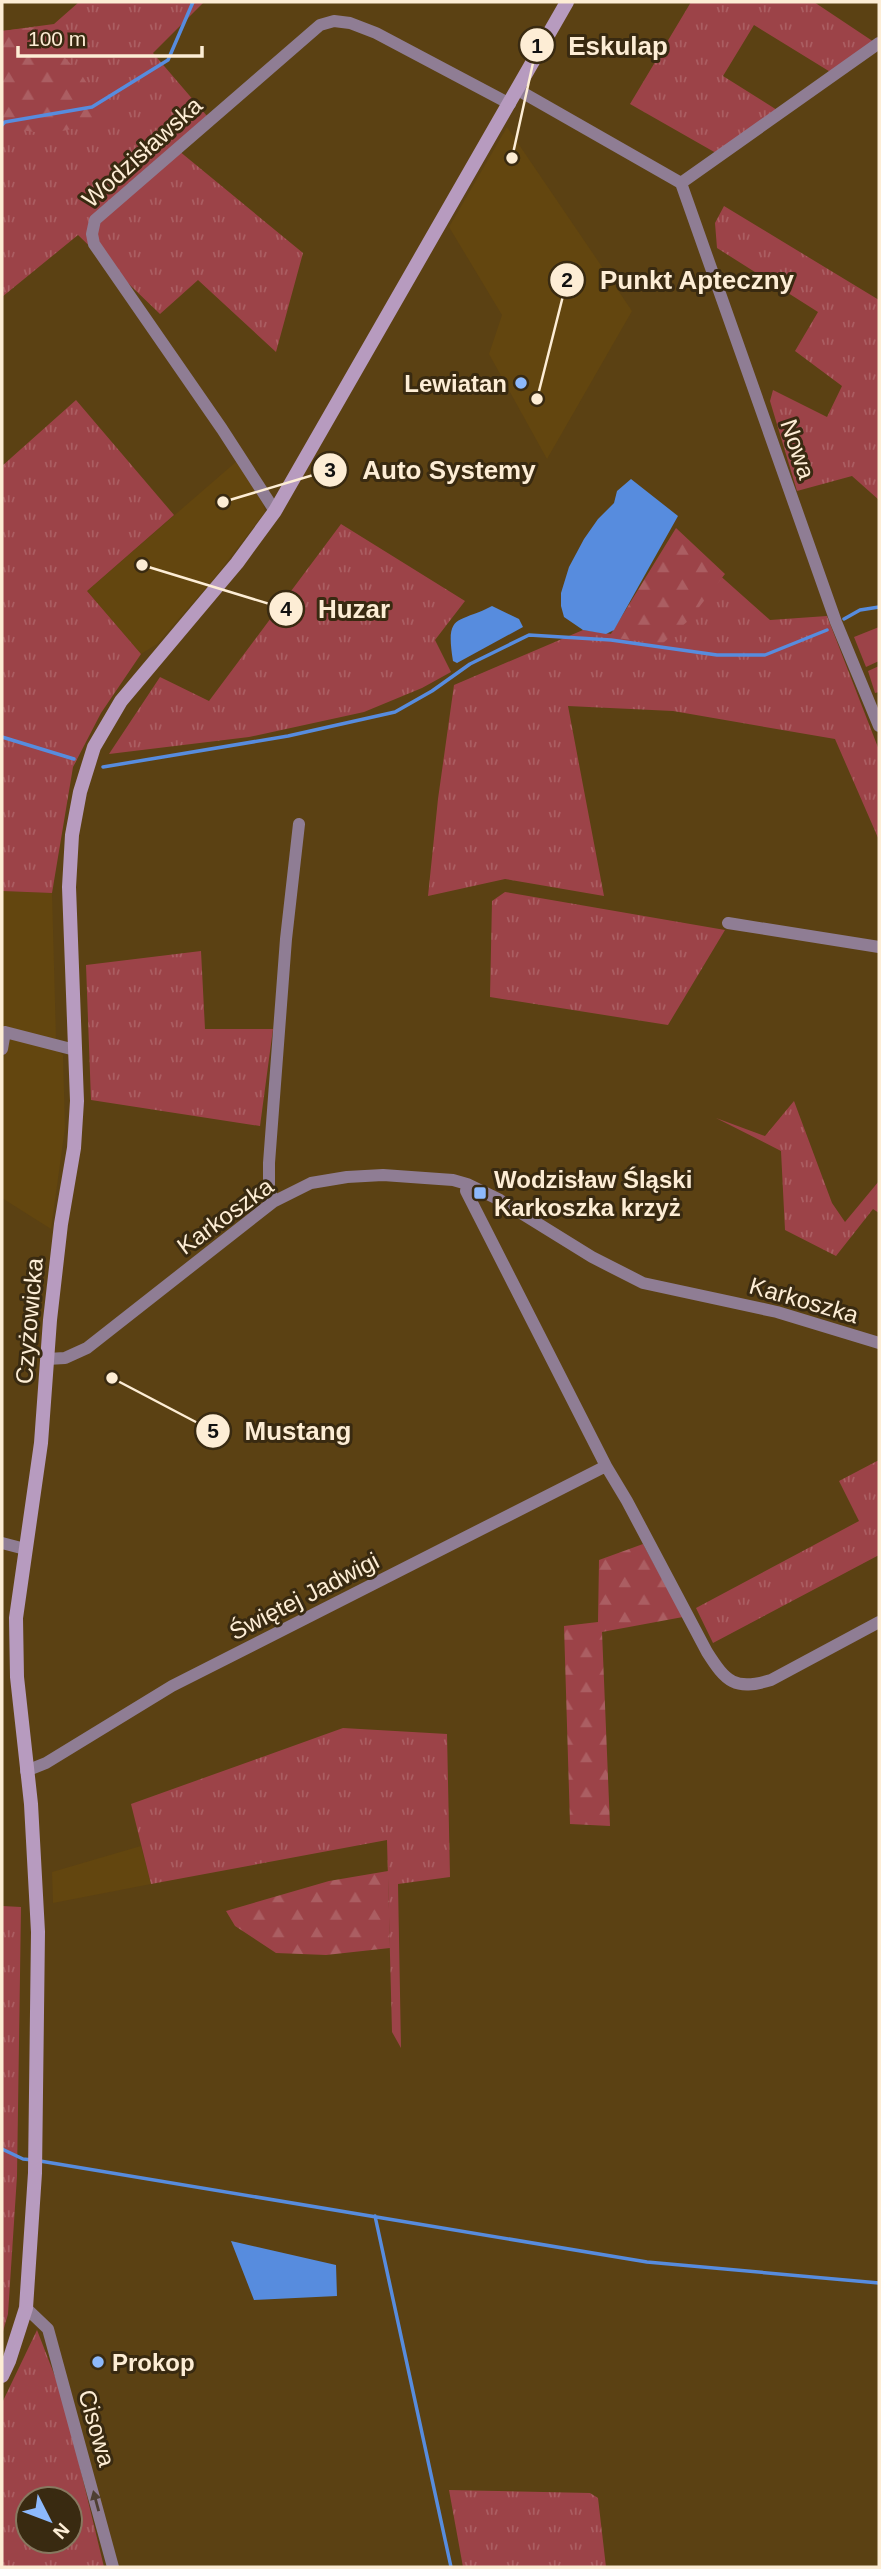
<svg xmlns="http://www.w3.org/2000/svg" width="881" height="2569" font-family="Helvetica,sans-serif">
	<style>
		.built { fill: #63460f }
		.grass { fill: url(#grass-tufts); fill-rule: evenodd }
		.forest { fill: url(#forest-firs) }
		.green { fill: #9c4348 }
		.water { fill: #578cde }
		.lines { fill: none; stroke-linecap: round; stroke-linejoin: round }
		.stream { stroke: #578cde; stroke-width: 3.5 }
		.street { stroke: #8f7d94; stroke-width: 12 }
		.secondary { stroke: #b79bbf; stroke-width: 14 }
		.oneway { fill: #4e3f32 }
		.poi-dot { fill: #8db9fc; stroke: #392a11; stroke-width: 2.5 }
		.labels { text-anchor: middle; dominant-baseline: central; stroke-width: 6; stroke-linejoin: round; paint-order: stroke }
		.street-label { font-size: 24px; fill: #fdedd5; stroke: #392a11 }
		.poi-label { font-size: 24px; font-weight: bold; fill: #fdedd5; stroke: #392a11; text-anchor: start }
		.leader { fill: none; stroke: #fdedd5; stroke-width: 2.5 }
		.callout-dot { fill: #fdedd5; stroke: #392a11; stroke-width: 2.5 }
		.mark-label { font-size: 21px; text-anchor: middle; font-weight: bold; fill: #111 }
		.callout-label { font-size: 26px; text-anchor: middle; font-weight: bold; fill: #fdedd5; stroke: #392a11; stroke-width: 6; stroke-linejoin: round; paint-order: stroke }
	</style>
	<defs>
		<pattern id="grass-tufts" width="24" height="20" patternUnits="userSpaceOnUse" patternTransform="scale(1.75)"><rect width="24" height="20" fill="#9c4348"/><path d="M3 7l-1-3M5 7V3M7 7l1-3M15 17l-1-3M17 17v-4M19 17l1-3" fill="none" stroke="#ab5e62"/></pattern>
		<pattern id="forest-firs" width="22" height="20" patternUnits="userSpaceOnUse" patternTransform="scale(1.75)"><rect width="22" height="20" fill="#9c4348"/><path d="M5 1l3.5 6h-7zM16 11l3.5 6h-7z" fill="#ab5e62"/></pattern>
	</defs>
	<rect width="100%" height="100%" fill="#5b4113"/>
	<!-- built -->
	<path class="built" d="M507,127L632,311L547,459L489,354L502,315L449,227Z
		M237,461L263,503L265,512L216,576L157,644L141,654L87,591Z
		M2,891L52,893L56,1039L2,1027Z
		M15,1039L53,1048L63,1055L65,1128L51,1229L2,1198V1068L7,1040Z
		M141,1846L151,1884L53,1903L52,1872Z"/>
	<!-- grass -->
	<path class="grass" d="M79,2H204L153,53L207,116L173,146L303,253L276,352L198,280L160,314L78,235L2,297V31L54,24Z
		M691,2H814L874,42L832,73L754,25L723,76L777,110L716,153L630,104Z
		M724,206L879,300V500L852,476L797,491L770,401L773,390L827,417L842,386L795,351L818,312L717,248L715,223Z
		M76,400L174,515L87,591L141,654L101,713L73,767L52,893L2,891V466Z
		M341,524L465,601L435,640L451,672L422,688L364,712L249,737L109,754L160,677L209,701Z
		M716,572L770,620L827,616L879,750V840L835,739L673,711L568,706L604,896L505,879L428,896L438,799L454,685L583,630L662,641Z
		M505,892L725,930L668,1025L490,997L492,901Z
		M201,951L205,1029H273L260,1126L91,1100L86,965Z
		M794,1101L832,1203L845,1222L879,1181V1213L873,1209L836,1256L785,1230L781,1151L716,1118L765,1136Z
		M879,1460V1555L713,1643L696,1608L859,1521L839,1481Z
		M343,1728L447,1734L450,1877L398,1884L401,2048L392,2032L387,1840L151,1884L131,1804Z
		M2,1906L21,1907L17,2176L8,2314L2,2335Z
		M37,2330L63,2397L104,2567H2V2403ZM28,2499H70V2541H28Z
		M449,2490L590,2493L598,2498L606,2567H463Z"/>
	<!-- forest -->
	<path class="forest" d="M36,27L83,77L110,121L48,134L7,128L2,122V31Z
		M676,528L725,574L689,620L662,644L609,637Z
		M643,1544L683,1617L602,1632L610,1826L570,1824L564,1626L598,1622L599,1560Z
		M388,1871L390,1948L326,1955L276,1953L235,1926L226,1911L329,1881Z"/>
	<!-- green -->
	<path class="green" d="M879,627V661L866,667L854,637Z
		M879,666V692L875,693L868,671Z"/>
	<!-- water -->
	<path class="water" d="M631,479L678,516L614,630L606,634L583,630L564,617L561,606V593L569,567L584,539L598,519L614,503L617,491Z
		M492,606L519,619L523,627L457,663L453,661C445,612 458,624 492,606Z
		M231,2241L336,2265L337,2296L254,2300Z"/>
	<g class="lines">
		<!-- stream -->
		<path class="stream" d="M2,125L5,122L92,107L168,60L193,2
			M844,619L860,610L879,607
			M2,737L74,759
			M103,767L288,736L395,712L432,691L470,664L529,635L611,640L717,655H765L827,630
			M2,2149L23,2159L33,2160
			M40,2161L647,2262L879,2283
			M375,2216L451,2567"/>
		<!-- street -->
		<path class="street" d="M518,90L681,183L879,43
			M681,183L836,622L879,726
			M275,511L222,429L94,244L92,234L95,220L320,25L334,21L350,23L376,33L510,104
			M728,923L879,947
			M2,1049L5,1032L75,1050
			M273,1202L269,1186V1163L286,939L299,824
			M47,1359L65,1358L87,1348L273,1202L311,1183L347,1177L383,1175L453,1180L467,1184L500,1200L592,1257L643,1283L777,1312L879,1343
			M606,1466L627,1501L707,1652C726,1682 735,1691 771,1680L879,1622
			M2,1543L25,1549
			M26,1771L46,1763L172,1686L606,1466L466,1191L467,1184
			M26,2308L48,2329L113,2567"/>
		<!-- secondary -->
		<path class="secondary" d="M2,2376L9,2361L26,2308L35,2173L38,1932L31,1804L17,1677L16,1618L41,1443L50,1320L61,1224L74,1148L77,1101L69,887L72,835L80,792L94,747L121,701L237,563L275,511L567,2"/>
	</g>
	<!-- one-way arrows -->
	<defs><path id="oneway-solid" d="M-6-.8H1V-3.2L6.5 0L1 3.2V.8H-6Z" transform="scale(1.75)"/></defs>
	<use class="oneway" href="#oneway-solid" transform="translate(96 2501) rotate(-105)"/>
	<!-- markers -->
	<g class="poi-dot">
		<circle cx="521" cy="383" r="7"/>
		<rect x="473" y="1186" width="14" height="14" rx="3.5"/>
		<circle cx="98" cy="2362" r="7"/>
	</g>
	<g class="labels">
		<!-- street labels -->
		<g class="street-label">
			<text transform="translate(142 152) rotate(-42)">Wodzisławska</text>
			<text transform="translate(798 449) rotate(71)">Nowa</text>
			<text transform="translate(225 1216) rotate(-36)">Karkoszka</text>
			<text transform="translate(804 1300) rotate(16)">Karkoszka</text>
			<text transform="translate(29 1321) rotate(-85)">Czyżowicka</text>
			<text transform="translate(304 1596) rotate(-27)">Świętej Jadwigi</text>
			<text transform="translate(97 2428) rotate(74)">Cisowa</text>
		</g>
		<!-- poi labels -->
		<g class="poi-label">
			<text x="507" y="383" text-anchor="end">Lewiatan</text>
			<text x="494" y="1179">Wodzisław Śląski<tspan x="494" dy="28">Karkoszka krzyż</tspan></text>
			<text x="112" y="2362">Prokop</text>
		</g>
	</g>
	<!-- callouts -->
	<path class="leader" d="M512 158L537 45M537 399L567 280M223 502L330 470M142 565L286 609M112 1378L213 1431"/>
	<g class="callout-dot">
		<circle cx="512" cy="158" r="7"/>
		<circle cx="537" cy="399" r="7"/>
		<circle cx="223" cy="502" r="7"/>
		<circle cx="142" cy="565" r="7"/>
		<circle cx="112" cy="1378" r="7"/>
		<circle cx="537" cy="45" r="18"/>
		<circle cx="567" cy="280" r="18"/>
		<circle cx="330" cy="470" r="18"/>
		<circle cx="286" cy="609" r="18"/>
		<circle cx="213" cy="1431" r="18"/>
	</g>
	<g class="mark-label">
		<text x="537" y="53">1</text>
		<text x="567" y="287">2</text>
		<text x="330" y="477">3</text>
		<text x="286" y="616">4</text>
		<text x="213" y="1438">5</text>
	</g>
	<g class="callout-label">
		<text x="618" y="55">Eskulap</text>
		<text x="697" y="289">Punkt Apteczny</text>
		<text x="449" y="479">Auto Systemy</text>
		<text x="354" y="618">Huzar</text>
		<text x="298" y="1440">Mustang</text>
	</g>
	<!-- border -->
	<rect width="881" height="2569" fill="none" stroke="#fdedd5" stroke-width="7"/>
	<!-- north arrow -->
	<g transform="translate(49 2520) rotate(132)"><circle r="33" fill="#392a11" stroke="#87785f" stroke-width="2"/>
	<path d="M0-5L12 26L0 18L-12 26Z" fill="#8db9fc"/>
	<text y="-10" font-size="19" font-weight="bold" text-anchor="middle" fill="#fdedd5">N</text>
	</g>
	<!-- scale -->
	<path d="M18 46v10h184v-10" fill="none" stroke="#fdedd5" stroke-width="3.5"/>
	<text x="28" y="46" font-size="21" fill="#fdedd5" stroke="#392a11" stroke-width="5" paint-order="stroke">100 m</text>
</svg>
